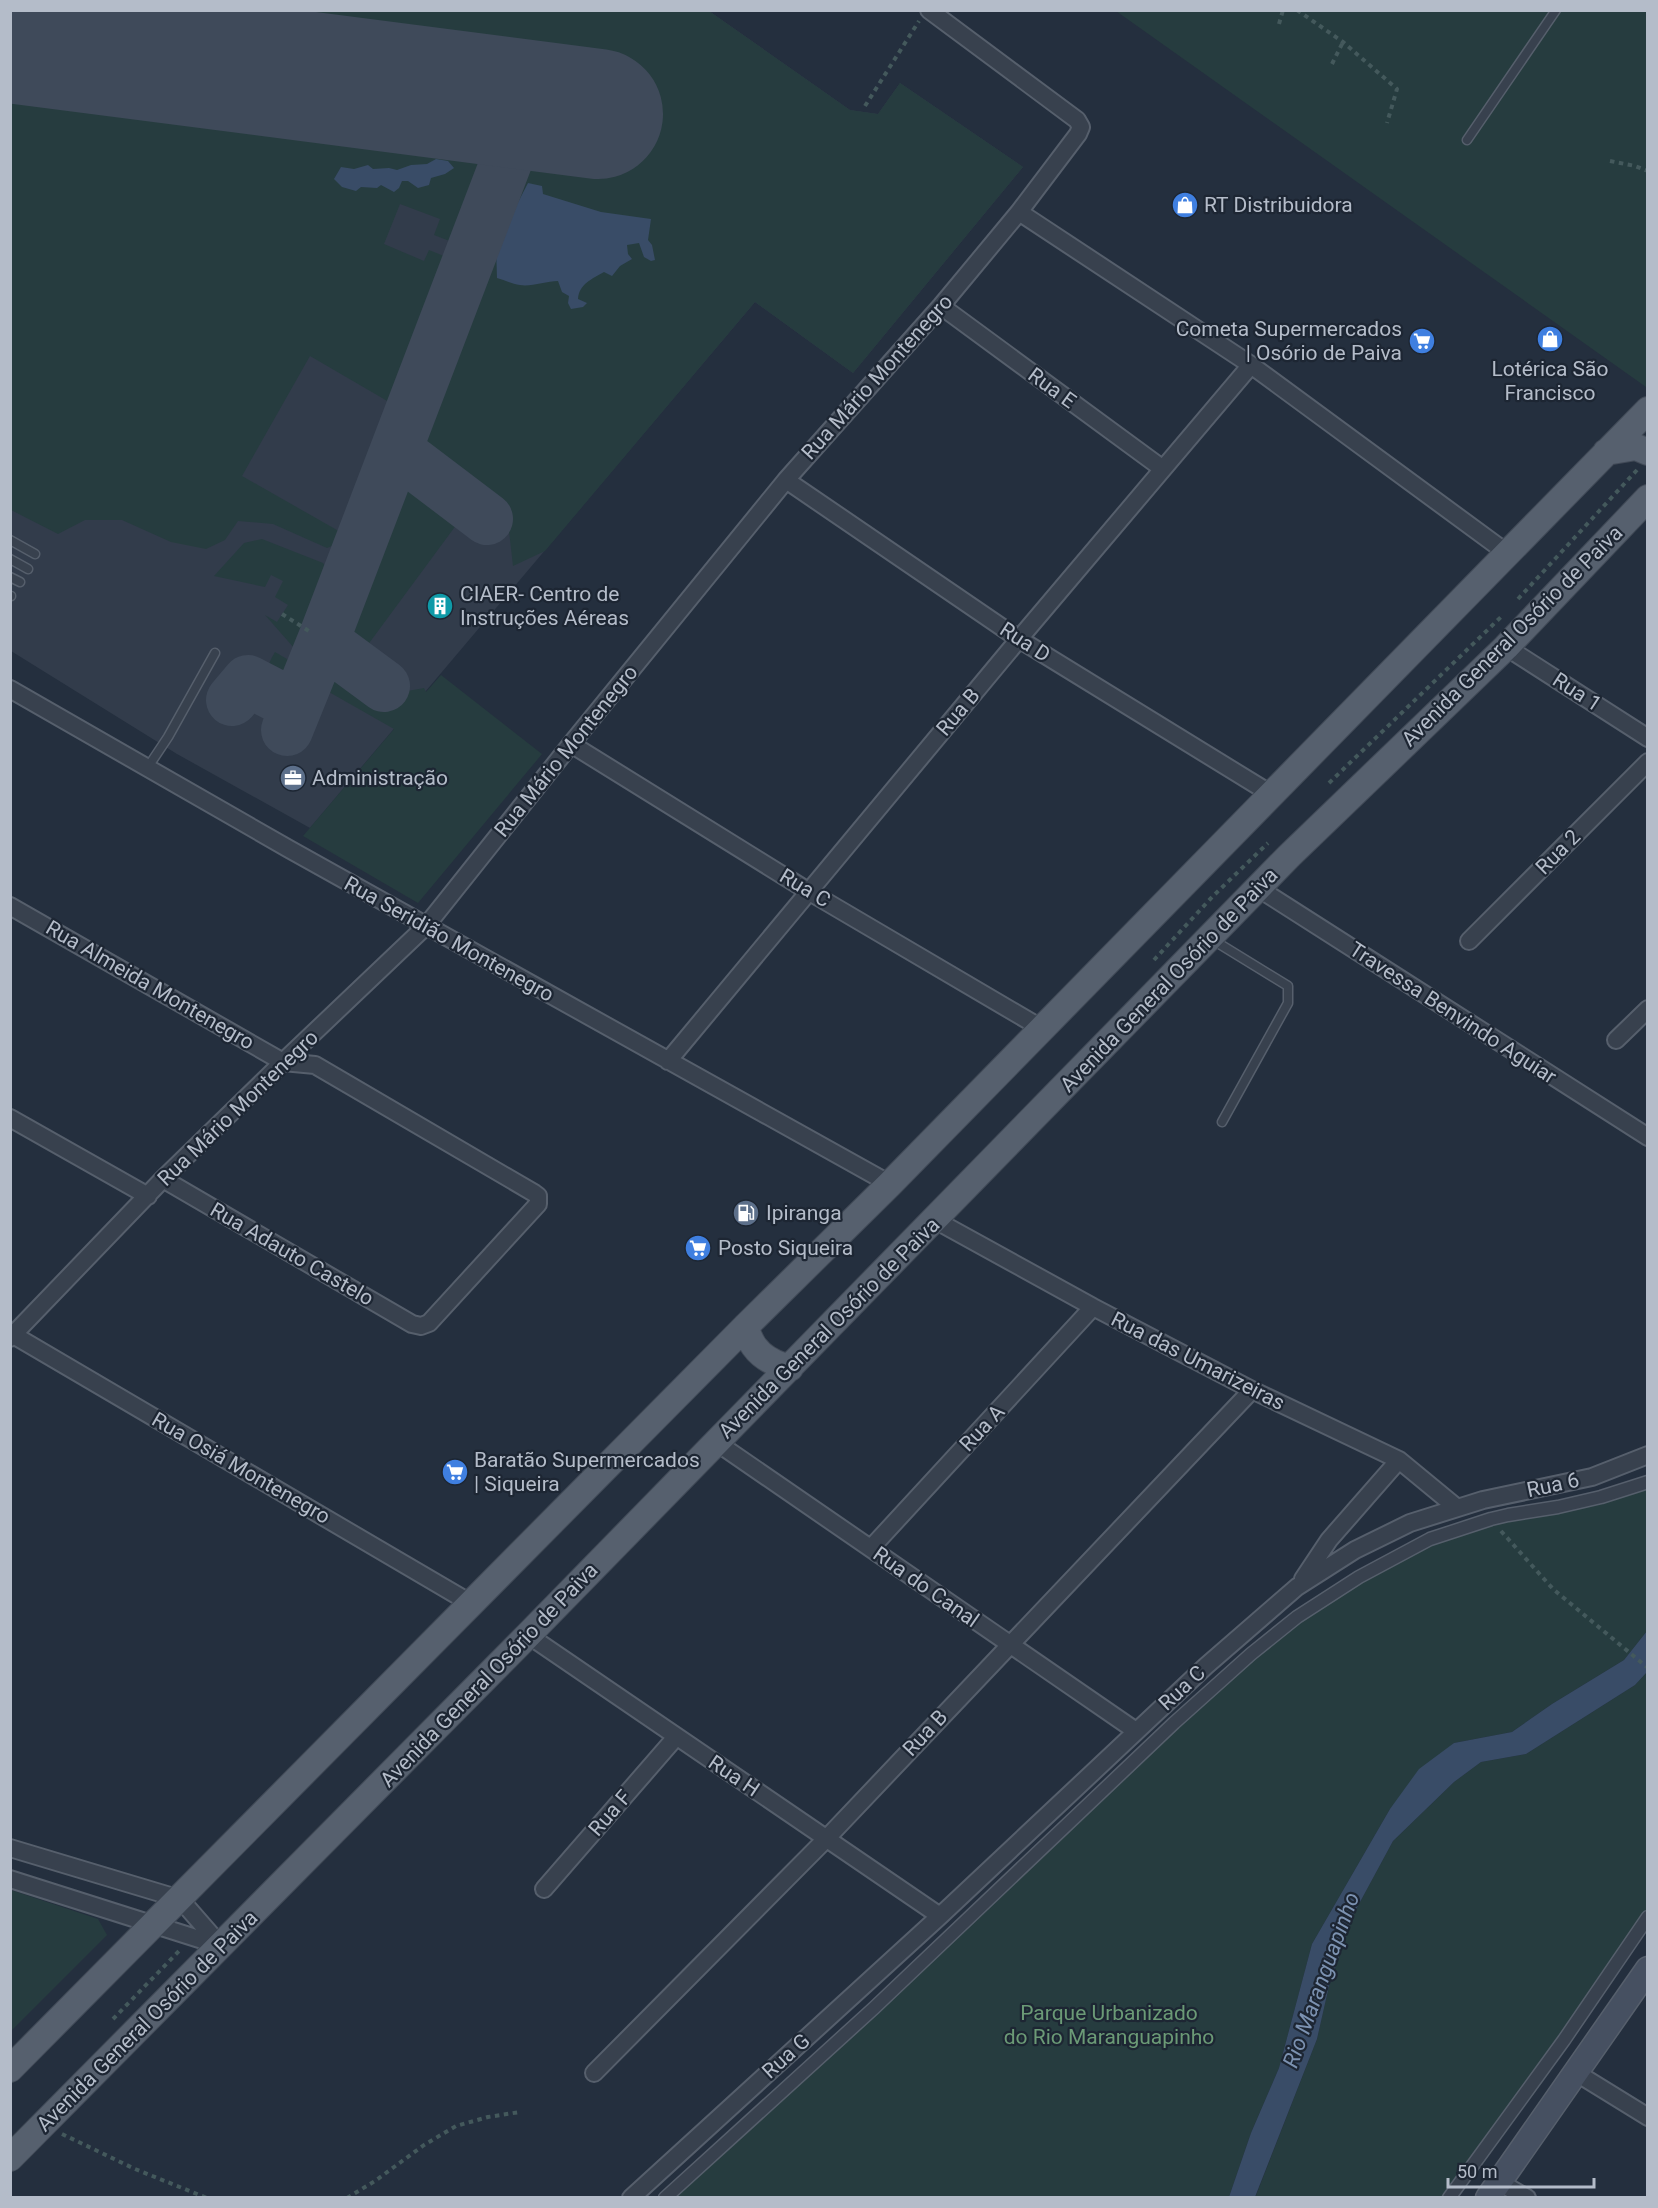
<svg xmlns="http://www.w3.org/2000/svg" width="1658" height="2208" font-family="Roboto,sans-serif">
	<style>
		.airport { fill: #323c4b }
		.green { fill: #263c3f }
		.water { fill: #394c67 }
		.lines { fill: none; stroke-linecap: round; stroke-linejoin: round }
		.taxiway { stroke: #3f4a5a; stroke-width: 52 }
		.runway { stroke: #3f4a5a; stroke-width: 130 }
		.service-casing { stroke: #565f6c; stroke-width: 11 }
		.pedestrian-casing { stroke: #565f6c; stroke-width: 15 }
		.minor-casing { stroke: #565f6c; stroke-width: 20 }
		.secondary-casing { stroke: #565f6c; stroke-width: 27 }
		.primary-casing { stroke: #414a57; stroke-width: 28 }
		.path { stroke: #44595c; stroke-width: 4; stroke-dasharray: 4.5 4.5; stroke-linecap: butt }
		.service { stroke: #38414e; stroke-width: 8 }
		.pedestrian { stroke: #38414e; stroke-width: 12 }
		.minor { stroke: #38414e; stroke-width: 16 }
		.secondary { stroke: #465061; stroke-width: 24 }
		.primary { stroke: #56606e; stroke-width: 26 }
		.labels { text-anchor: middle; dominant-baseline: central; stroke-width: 4.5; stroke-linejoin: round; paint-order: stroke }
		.poi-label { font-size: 21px; fill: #b4bcc9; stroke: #1d2633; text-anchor: start }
		.street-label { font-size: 21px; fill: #b4bcc9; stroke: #1d2633 }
		.park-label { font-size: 21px; fill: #6b9a76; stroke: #1d2633 }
		.water-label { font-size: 22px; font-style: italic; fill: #7c92b1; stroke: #1d2633 }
	</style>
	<rect width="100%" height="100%" fill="#242f3e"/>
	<!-- airport -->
	<path class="airport" d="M10,11H709L850,110L878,114L900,83L1023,167L853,373L755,302L310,828L177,754L11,651Z"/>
	<!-- green -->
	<path class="green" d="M11,10L709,11L850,110L878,114L900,83L1023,167L853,373L755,302L545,551L513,566L508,522L418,455L411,442L532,130L592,140L604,90L11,13Z
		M1116,11H1647V385L1646,387Z
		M10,65L479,123L489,135L498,159L465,247L434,235L440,219L400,204L384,244L424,261L429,250L459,262L401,409L310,356L242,476L351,538L327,548L273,524L238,521L225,540L206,549L171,542L122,520H85L58,534L11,510Z
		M402,466H407L464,509L453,524H457L367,646L388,669L374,672L338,644V630Z
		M262,539L323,563L335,579L302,657L265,615L277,622L288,605L275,597L283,581L271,575L265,587L214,576L244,543Z
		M275,652L299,666L291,688C284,689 282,687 276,683C263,675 268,664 275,652Z
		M328,654L386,695L424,688L426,692L441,675L542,754L418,903L303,836L394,729L329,692L325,700C315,687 317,665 328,654Z
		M1647,1482V1631L1624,1660L1552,1704L1512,1732L1454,1743L1390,1809L1312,1944L1279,2068L1251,2133L1229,2197L665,2198L1297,1617L1430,1539Z
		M1647,1672V1917L1449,2197L1255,2198L1317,2039L1329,1986L1353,1915L1393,1841L1454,1782L1481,1762L1526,1754L1635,1685Z
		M11,1890L98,1919L107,1935L11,2031Z"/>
	<!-- water -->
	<path class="water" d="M436,159L448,161L454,168L445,174L431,178L429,185L418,188L408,181H402L399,188L394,192L381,185L377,188L361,187L356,191L342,187L334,179L341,167L354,169L368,165L373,169L389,168L397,170L411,165L427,164Z
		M528,183L542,186L543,194L601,212L651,219L648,240L652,245L655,260L651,261L644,257L639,243L627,245L628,254L632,259L620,266L612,276L604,272C592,279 579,284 578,299L587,303L583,307L571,309L568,303L569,296L562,292L558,281C546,281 531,287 520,285C512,284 504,280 497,278L496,245Z
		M1647,1631V1672L1635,1685L1526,1754L1481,1762L1454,1782L1393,1841L1353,1915L1329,1986L1317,2039L1255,2197H1229L1251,2133L1279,2068L1312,1944L1390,1809L1419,1769L1454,1743L1512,1732L1552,1704L1624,1660Z"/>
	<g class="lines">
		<!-- taxiway -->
		<path class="taxiway" d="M396,450L487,519
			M384,686L323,641L513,144C517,121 513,114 494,100
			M232,700L248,681L296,706
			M287,730L323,641"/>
		<!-- runway -->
		<path class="runway" d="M10,38L598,114"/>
		<defs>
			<path id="service" d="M1467,140L1556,10
				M10,540L35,554
				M10,559L28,569
				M10,577L20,582
				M10,596H11
				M148,767L168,737L215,653
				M1213,940L1288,986V1003L1222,1122"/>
			<path id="pedestrian" d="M665,2198L874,2008L1174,1723L1251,1654L1297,1617L1359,1577L1430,1539L1491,1519L1508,1515L1558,1507L1601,1497L1648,1482
				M1449,2198L1564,2040L1648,1917"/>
			<path id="minor" d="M1019,212L1251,365L1507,553
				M941,306L1163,469
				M786,480L1019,639L1271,794
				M1506,647L1648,738
				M10,689L289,849L890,1184
				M571,744L808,891L1041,1028
				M1258,888L1648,1137
				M10,906L283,1062L315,1065L534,1193L538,1196V1204L429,1323L421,1326L412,1324L163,1179
				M1469,941L1648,762
				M1616,1040L1648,1009
				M668,1061L1019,639L1251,365
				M10,1118L148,1196
				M935,1220L1093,1307L1252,1390L1399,1460L1456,1507
				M10,1333L472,1604
				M10,1338L163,1179L283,1062L426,926L571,744L786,480L941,306L1019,212L1078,134L1081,127L1077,120L929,10
				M716,1442L1136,1731
				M871,1548L1093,1307
				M1303,1579L1329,1540L1399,1460
				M528,1635L940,1916
				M10,1848L180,1899L221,1946
				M10,1879L221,1946
				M544,1889L676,1737
				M1575,2072L1648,2117
				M594,2073L826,1839L1252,1390
				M1499,2182L1527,2198
				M631,2198L940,1916L1206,1666L1297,1587L1355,1550L1410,1523L1483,1500L1592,1477L1648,1455"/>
			<path id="secondary" d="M1488,2198L1648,1969"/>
			<path id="primary" d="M1606,452L1636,447L1648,452
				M746,1326C750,1350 767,1362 790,1368
				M10,2069L746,1326L890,1184L1648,410
				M10,2158L528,1635L1289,856L1506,647L1648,498"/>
		</defs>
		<!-- service casing -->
		<use href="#service" class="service-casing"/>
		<!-- pedestrian casing -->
		<use href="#pedestrian" class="pedestrian-casing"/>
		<!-- minor casing -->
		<use href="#minor" class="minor-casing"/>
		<!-- secondary casing -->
		<use href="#secondary" class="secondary-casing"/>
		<!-- primary casing -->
		<use href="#primary" class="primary-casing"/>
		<!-- path -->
		<path class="path" d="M1297,10L1343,42L1397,89L1387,123
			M1279,24L1283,10
			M1332,64L1343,42
			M865,106L919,21
			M1610,161L1635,166L1648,171
			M1518,599L1637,470
			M282,614L312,633
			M1329,783L1503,615
			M1154,960L1213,896L1268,843
			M1501,1531L1553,1589L1648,1668
			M113,2019L179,1951
			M62,2134L135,2169L207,2198
			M347,2198L375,2181L424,2145L456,2126L488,2117L520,2112"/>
		<!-- service -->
		<use href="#service" class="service"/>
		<!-- pedestrian -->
		<use href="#pedestrian" class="pedestrian"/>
		<!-- minor -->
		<use href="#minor" class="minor"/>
		<!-- secondary -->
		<use href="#secondary" class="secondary"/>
		<!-- primary -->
		<use href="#primary" class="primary"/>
	</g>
	<!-- icons -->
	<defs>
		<symbol id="shop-disc" viewBox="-11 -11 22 22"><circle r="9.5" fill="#3f7fe0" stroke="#1d2633"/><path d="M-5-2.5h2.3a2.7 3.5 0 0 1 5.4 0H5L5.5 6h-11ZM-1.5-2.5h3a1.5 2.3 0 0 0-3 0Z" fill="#fff"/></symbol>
		<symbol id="supermarket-disc" viewBox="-11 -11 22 22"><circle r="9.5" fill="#3f7fe0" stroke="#1d2633"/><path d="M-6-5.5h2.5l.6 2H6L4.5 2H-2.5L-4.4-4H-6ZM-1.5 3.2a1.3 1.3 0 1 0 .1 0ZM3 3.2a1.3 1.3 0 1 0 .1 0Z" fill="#fff"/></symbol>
		<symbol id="building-disc" viewBox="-11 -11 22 22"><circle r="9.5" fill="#0f9aa8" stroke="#1d2633"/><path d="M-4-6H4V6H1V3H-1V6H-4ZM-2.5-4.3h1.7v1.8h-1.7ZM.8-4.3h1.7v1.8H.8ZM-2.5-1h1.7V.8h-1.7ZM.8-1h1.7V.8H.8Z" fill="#fff"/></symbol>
		<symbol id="office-disc" viewBox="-11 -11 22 22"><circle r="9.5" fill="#5c6f8a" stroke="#1d2633"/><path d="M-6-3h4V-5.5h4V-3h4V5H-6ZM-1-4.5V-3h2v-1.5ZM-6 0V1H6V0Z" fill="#fff"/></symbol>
		<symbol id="fuel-disc" viewBox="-11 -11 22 22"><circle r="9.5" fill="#5c6f8a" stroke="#1d2633"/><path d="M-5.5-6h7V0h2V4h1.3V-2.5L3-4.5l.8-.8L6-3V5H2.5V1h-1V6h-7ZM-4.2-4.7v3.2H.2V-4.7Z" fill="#fff"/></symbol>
	</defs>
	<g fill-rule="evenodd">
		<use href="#shop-disc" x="1170" y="190" width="30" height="30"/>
		<use href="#shop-disc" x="1535" y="324" width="30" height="30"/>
		<use href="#supermarket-disc" x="1407" y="326" width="30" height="30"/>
		<use href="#building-disc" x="425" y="591" width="30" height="30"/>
		<use href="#office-disc" x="278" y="763" width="30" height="30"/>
		<use href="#fuel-disc" x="731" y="1198" width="30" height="30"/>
		<use href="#supermarket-disc" x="683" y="1233" width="30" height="30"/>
		<use href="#supermarket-disc" x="440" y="1457" width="30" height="30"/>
	</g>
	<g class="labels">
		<!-- poi labels -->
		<g class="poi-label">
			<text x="1204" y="205">RT Distribuidora</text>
			<text x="1402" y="329" text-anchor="end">Cometa Supermercados<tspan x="1402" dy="24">| Osório de Paiva</tspan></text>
			<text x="1550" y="369" text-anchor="middle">Lotérica São<tspan x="1550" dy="24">Francisco</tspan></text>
			<text x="460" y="594">CIAER- Centro de<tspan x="460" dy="24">Instruções Aéreas</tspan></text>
			<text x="312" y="778">Administração</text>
			<text x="766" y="1213">Ipiranga</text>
			<text x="718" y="1248">Posto Siqueira</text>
			<text x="474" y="1460">Baratão Supermercados<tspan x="474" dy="24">| Siqueira</tspan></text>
		</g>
		<!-- street labels -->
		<g class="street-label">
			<text transform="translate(877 377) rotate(-48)">Rua Mário Montenegro</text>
			<text transform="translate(1052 388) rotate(36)">Rua E</text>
			<text transform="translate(1512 636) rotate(-45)">Avenida General Osório de Paiva</text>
			<text transform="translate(1025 642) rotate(33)">Rua D</text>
			<text transform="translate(1577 692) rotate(33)">Rua 1</text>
			<text transform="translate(958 712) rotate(-50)">Rua B</text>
			<text transform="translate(566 751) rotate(-51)">Rua Mário Montenegro</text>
			<text transform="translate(1558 852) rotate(-45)">Rua 2</text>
			<text transform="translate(805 888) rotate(31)">Rua C</text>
			<text transform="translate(449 939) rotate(29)">Rua Seridião Montenegro</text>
			<text transform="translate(1169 980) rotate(-46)">Avenida General Osório de Paiva</text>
			<text transform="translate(150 985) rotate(30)">Rua Almeida Montenegro</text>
			<text transform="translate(1453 1013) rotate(33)">Travessa Benvindo Aguiar</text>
			<text transform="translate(238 1108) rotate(-44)">Rua Mário Montenegro</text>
			<text transform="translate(292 1254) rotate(30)">Rua Adauto Castelo</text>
			<text transform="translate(829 1328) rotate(-45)">Avenida General Osório de Paiva</text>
			<text transform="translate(1198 1361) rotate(27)">Rua das Umarizeiras</text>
			<text transform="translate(982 1428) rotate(-47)">Rua A</text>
			<text transform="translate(241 1468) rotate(30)">Rua Osiá Montenegro</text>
			<text transform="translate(1553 1485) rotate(-12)">Rua 6</text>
			<text transform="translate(926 1587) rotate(35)">Rua do Canal</text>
			<text transform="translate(489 1675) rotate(-46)">Avenida General Osório de Paiva</text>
			<text transform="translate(1182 1688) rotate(-43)">Rua C</text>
			<text transform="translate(925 1733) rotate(-47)">Rua B</text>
			<text transform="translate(734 1776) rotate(34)">Rua H</text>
			<text transform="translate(610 1813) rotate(-49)">Rua F</text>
			<text transform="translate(147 2021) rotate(-45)">Avenida General Osório de Paiva</text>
			<text transform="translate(786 2056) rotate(-42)">Rua G</text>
		</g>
		<!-- park labels -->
		<g class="park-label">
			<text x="1109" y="2013">Parque Urbanizado<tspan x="1109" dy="24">do Rio Maranguapinho</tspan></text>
		</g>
		<!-- water labels -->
		<g class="water-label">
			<text transform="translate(1321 1980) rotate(-70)">Rio Maranguapinho</text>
		</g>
	</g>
	<!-- border -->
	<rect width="1658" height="2208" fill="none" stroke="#b4bcc9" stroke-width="24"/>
	<!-- scale -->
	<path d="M1448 2178v9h146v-9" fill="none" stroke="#b4bcc9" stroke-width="3"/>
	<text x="1457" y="2178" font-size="18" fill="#b4bcc9" stroke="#1d2633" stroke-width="4.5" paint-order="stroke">50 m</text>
</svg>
